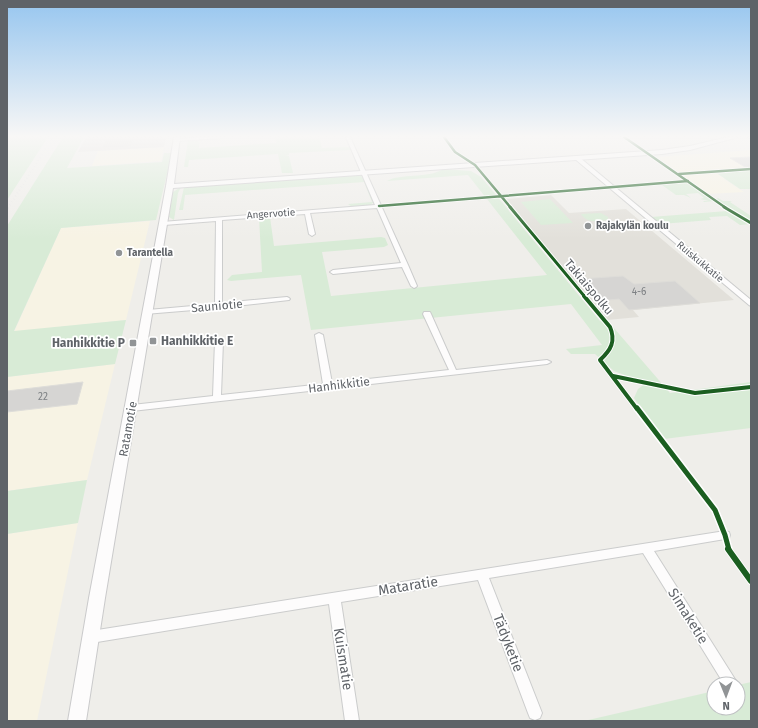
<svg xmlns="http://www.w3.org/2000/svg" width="758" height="728" font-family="'Fira Sans',sans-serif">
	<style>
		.commercial { fill: #f7f3e4 }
		.industrial { fill: #dfddda }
		.education { fill: #e2e0da }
		.green { fill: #d8ebd6 }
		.building { fill: #d6d5d3; stroke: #deddd9 }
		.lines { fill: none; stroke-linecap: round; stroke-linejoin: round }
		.street-casing { stroke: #cbcccc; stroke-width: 2 }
		.secondary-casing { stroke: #cacacb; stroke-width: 2 }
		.street { fill: #fdfcfc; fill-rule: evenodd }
		.secondary { fill: #fdfcfc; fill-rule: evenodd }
		.rail-far1 { stroke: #e4e4e4; stroke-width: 2; stroke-dasharray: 0.5 3; stroke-linecap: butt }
		.rail { stroke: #e4e4e4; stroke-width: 2.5; stroke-dasharray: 1 4; stroke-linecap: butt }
		.cycleway-far4-casing { stroke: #fff; stroke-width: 4 }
		.cycleway-far3-casing { stroke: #fff; stroke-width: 5 }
		.cycleway-far2-casing { stroke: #fff; stroke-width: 6 }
		.cycleway-far1-casing { stroke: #fff; stroke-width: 8 }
		.cycleway-casing { stroke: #fff; stroke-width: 8 }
		.cycleway-far4 { stroke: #1b5e20; stroke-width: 2.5 }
		.cycleway-far3 { stroke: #1b5e20; stroke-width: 3 }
		.cycleway-far2 { stroke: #1b5e20; stroke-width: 4 }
		.cycleway-far1 { stroke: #1b5e20; stroke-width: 5 }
		.cycleway { stroke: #1b5e20; stroke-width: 6 }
		.poi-dot { fill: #919496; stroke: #fff; stroke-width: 1.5 }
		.labels { text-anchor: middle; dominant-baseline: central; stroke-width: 3.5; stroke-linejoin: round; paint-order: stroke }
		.far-street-label { font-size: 10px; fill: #5f6368; stroke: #fff }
		.far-poi-label { font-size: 10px; font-weight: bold; fill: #5f6368; stroke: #fff; text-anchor: start }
		.number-label { font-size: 10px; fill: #7e8184 }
		.street-label { font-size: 12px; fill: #5f6368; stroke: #fff }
		.poi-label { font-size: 12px; font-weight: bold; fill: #5f6368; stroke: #fff; text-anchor: start }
		.near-street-label { font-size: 14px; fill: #5f6368; stroke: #fff }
	</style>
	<rect width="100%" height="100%" fill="#efeeea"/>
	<!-- commercial -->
	<path class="commercial" d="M164,147L161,161L92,166L98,151Z
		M751,150V169L714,171L724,178V179L744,192L708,194L657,157Z
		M150,221L126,320L14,332L61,228Z
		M115,364L87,480L7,491V377Z
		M78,523L37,721H7V534Z"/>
	<!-- industrial -->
	<path class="industrial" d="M86,137H166L164,147L78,152Z"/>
	<!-- education -->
	<path class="education" d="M551,195L569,213L626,209L734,300L633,310L639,317L607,320L548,250L507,199Z"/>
	<!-- green -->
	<path class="green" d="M7,137H48L7,200Z
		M63,137H84L67,168L162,162L164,153H172L156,220L61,228L14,331L126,320L115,364L7,377V226Z
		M275,137H321H319L322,148L350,147L351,150L289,153V155L286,156H289L293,173H282L278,154L189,160L188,167H184L188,140L200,139L199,148L276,143Z
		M443,169L471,171L481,177L600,321L607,320L670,393L751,382V428L664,439L634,398L638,389L646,383L614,371L595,354H571L566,349L602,345L571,304L311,330L301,275L231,281L227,280L232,275L262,272L259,218L270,217L274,246L381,237L385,238L388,245L384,247L322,252L331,296L547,275L468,175L387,181C400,173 428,179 443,169Z
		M751,170V189H740L718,174Z
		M359,175L363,177L374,202L369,206L352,207L348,204L372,202L364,182L185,195L183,210H179L184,187Z
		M687,183L714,201L704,202L703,201H709L700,199L704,198L698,193L686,194L691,198L684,195H676L662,185L619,189L620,190H618L615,188Z
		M181,187L178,193L174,220L169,217L173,192Z
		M718,198L723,201H732L730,202L751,216V222L716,199Z
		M550,199L573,223L541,225L521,202Z
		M727,211L751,224L740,225L727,216L709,217L711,220L661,224L651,217Z
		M601,213L608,217V220C599,221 587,224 581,214Z
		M87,480L78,523L7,534V491Z
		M751,682V721H584L714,691V708H738V685Z"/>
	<!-- building -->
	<path class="building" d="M107,137H134L131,146L127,147L102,148Z
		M751,157V167H745L730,158Z
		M623,276L634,284L675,281L700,303L629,310L619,299L599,301L580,279Z
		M83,382L77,404L7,412V391Z"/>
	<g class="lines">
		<defs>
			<path id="street" d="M204,137H224L222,138L177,141L175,140L177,139Z
				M346,137H350L408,265L417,286L416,287L414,288L411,286L402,267L333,274L330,272L333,270L401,263L377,208L310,213L315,234L312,236L309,234L305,214L222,220V303L287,297L289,298L290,299L289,300L218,308L145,314L144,312L145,310H148L215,304L216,221L164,225L162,224V222L375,205Z
				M748,137H751V138H748Z
				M575,157H579L751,300V306L749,305L575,159Z
				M424,312H430L431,314L456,370L547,360L551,362L547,364L132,411L128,408L132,405L213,396L215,341L219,339L223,341L221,395L323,384L315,335L319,333L323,335L332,383L449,370L423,314Z
				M725,531L729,532L730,535L729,538L725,539L654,551L738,684H724L643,553L489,578L542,713L540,718L535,720L530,718L528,713L478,580L341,602L359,721H345L329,604L91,643L87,641L85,637L87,633L91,631Z"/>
			<path id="secondary" d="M174,137H180L174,184L662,150L690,146L728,137H738L690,150L662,154L173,188L105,598L86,721H68L89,598L166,186Z"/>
		</defs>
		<!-- street casing -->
		<use href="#street" class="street-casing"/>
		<!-- secondary casing -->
		<use href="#secondary" class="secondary-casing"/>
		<!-- street -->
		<use href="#street" class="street"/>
		<!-- secondary -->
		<use href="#secondary" class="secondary"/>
		<!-- rail-far1 -->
		<path class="rail-far1" d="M8,208L53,137"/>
		<!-- rail -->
		<path class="rail" d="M7,209L8,207"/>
		<defs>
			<path id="cycleway-far4" d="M444,137L455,152L475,165L511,208
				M624,137L726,208
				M679,174L751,169
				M379,206L688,181"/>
			<path id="cycleway-far3" d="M510,207L585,297
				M724,207L751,223"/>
			<path id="cycleway-far2" d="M584,296L610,327C616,341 611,350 600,360L637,409
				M613,376L695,393L751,387"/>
			<path id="cycleway-far1" d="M637,408L715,510L725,535L729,550"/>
			<path id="cycleway" d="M728,549L751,581"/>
		</defs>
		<!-- cycleway-far4 casing -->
		<use href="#cycleway-far4" class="cycleway-far4-casing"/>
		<!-- cycleway-far3 casing -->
		<use href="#cycleway-far3" class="cycleway-far3-casing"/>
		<!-- cycleway-far2 casing -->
		<use href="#cycleway-far2" class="cycleway-far2-casing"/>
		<!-- cycleway-far1 casing -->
		<use href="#cycleway-far1" class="cycleway-far1-casing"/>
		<!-- cycleway casing -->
		<use href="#cycleway" class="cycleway-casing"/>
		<!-- cycleway-far4 -->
		<use href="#cycleway-far4" class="cycleway-far4"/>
		<!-- cycleway-far3 -->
		<use href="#cycleway-far3" class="cycleway-far3"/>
		<!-- cycleway-far2 -->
		<use href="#cycleway-far2" class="cycleway-far2"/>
		<!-- cycleway-far1 -->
		<use href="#cycleway-far1" class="cycleway-far1"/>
		<!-- cycleway -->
		<use href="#cycleway" class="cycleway"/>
	</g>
	<!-- sky -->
	<linearGradient id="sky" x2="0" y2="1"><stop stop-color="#97c6ef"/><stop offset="0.57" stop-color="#f8f7f6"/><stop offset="1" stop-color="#f8f7f6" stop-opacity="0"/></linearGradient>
	<rect width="758" height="239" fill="url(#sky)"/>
	<!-- markers -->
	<g class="poi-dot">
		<circle cx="588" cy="226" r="4"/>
		<circle cx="119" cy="253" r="4"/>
		<rect x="149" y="337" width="8" height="8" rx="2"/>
		<rect x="129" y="339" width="8" height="8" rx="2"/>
	</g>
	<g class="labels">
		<!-- far-street labels -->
		<g class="far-street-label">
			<text transform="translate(271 214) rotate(-4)">Angervotie</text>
			<text transform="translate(700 262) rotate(40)">Ruiskukkatie</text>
		</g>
		<!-- far-poi labels -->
		<g class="far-poi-label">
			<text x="596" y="226">Rajakylän koulu</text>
			<text x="127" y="253">Tarantella</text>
		</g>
		<!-- number labels -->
		<g class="number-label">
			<text x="639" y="292">4-6</text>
			<text x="43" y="397">22</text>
		</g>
		<!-- street labels -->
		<g class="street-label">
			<text transform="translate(589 287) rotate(50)">Takiaispolku</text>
			<text transform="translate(217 306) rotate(-5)">Sauniotie</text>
			<text transform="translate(339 385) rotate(-7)">Hanhikkitie</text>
			<text transform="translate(128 429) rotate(-80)">Ratamotie</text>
		</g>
		<!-- poi labels -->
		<g class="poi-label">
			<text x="161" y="341">Hanhikkitie E</text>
			<text x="125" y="343" text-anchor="end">Hanhikkitie P</text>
		</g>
		<!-- near-street labels -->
		<g class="near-street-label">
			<text transform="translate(408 586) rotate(-9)">Mataratie</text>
			<text transform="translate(688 616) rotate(58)">Simaketie</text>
			<text transform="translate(508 643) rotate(69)">Tädyketie</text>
			<text transform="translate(343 659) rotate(81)">Kuismatie</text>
		</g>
	</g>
	<!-- border -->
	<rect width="758" height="728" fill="none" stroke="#5f6368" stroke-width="16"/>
	<!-- north arrow -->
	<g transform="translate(726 696) rotate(179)"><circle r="19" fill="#ffffff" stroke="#bfc1c3"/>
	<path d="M0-3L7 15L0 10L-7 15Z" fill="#919496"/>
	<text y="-6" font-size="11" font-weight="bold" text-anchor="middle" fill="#5f6368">N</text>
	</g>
</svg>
